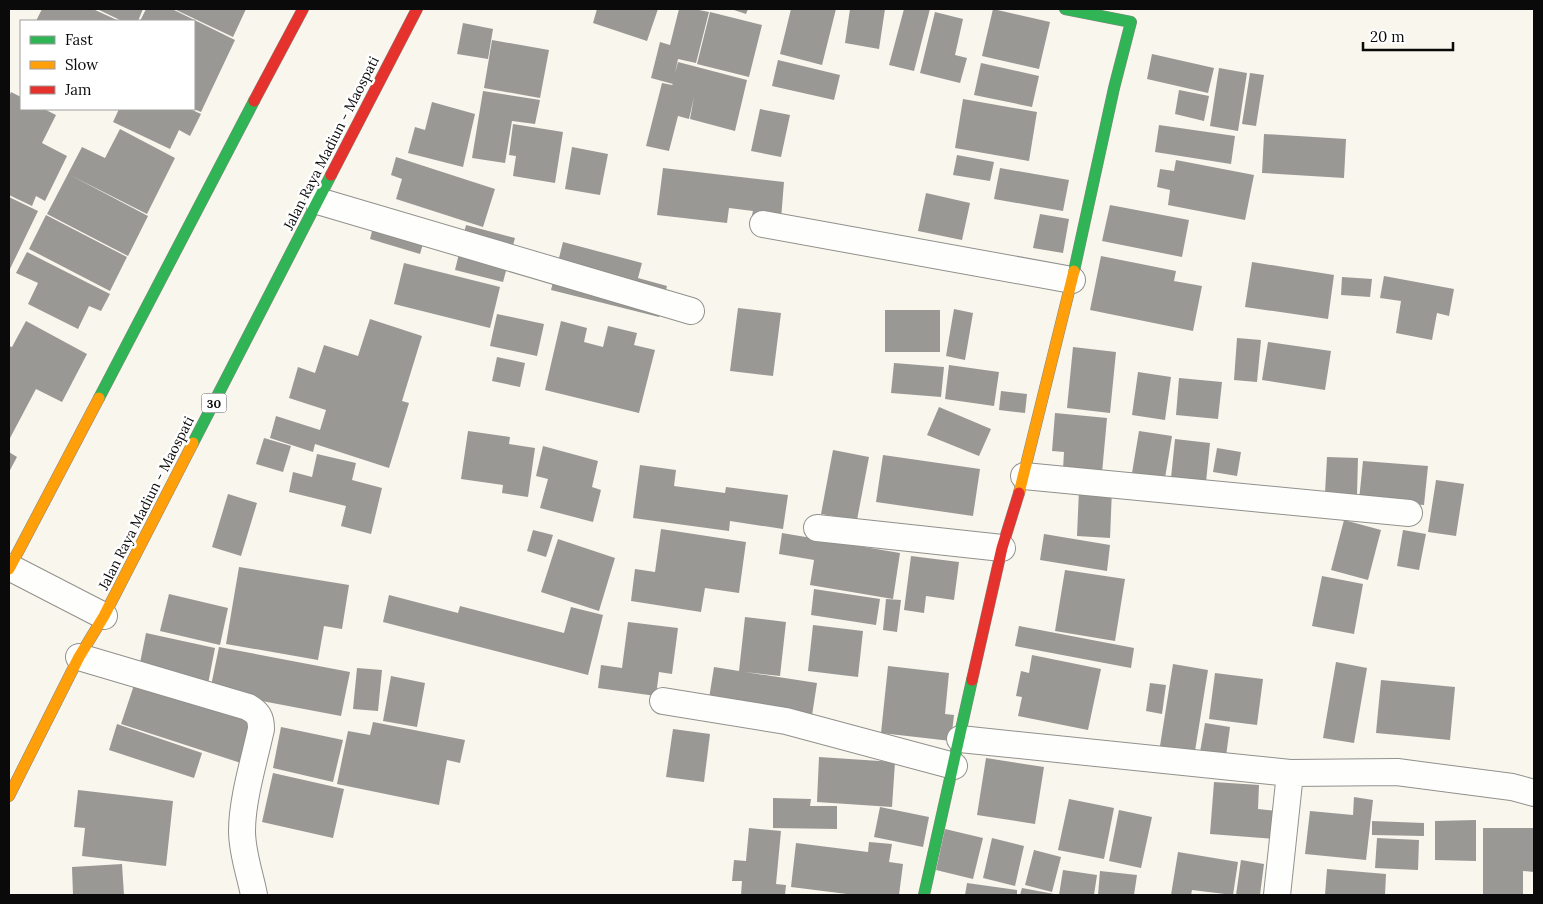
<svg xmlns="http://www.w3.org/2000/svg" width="1543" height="904" font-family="Lora,serif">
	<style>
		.building { fill: #9a9894 }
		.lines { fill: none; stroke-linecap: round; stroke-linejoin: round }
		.street-casing { stroke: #91908c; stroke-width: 28 }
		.fast-casing { stroke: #888783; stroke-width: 12 }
		.slow-casing { stroke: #888783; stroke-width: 12 }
		.jam-casing { stroke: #888783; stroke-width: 12 }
		.street { stroke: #fefefc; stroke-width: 26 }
		.fast { stroke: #30b455; stroke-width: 11 }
		.slow { stroke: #ff9f0a; stroke-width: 11 }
		.jam { stroke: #e5322d; stroke-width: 11 }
		.labels { text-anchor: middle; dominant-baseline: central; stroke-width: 5; stroke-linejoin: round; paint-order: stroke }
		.shield { fill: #fff; stroke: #545454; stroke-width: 1 }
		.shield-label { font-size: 12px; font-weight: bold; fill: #0a0a0a }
		.street-label { font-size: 14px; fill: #0a0a0a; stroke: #fff }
	</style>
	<rect width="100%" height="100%" fill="#f8f6ed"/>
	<!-- building -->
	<path class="building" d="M42,9H93L119,21H36Z
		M97,9H143L138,21H122Z
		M146,9H172L235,40L201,112L194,109V21H140Z
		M174,9H246L233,37Z
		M597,9H658L647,41L593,23Z
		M679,9H694L709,12L696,63L678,59L675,73L678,62L747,80L735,131L690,119L694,97L689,119L678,116L669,151L646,146L662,83L672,85L673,84L651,78L660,42L670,45Z
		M731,9H748L746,14Z
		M791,9H836L822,65L780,54Z
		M850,9H885L879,49L845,43Z
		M904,9H930L914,71L889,65Z
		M993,9L1050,22L1039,69L982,56Z
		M710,12L762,25L749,77L697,64Z
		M935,12L963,19L955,55L967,58L960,83L920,73Z
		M463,23L493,29L488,59L457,54Z
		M492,40L549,50L540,98L484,88Z
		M1152,54L1214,68L1208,93L1147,79Z
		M778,60L840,75L834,100L772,86Z
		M981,63L1039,76L1032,107L974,95Z
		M1219,68L1247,73L1238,131L1210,126Z
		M1250,73L1264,75L1256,126L1242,124Z
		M1179,90L1209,96L1204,121L1175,114Z
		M483,91L540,100L535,124L512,121L505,163L472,158Z
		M11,92L21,97V109H44L56,115L42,143L67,156L45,201L36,196L32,206L9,195V97Z
		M963,99L1037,112L1029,161L955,148Z
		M432,102L475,114L463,167L408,153L415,127L425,130Z
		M119,109H190L201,114L190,136L179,130L170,149L113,122Z
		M760,109L790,115L781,157L751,151Z
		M513,124L563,132L555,183L513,176L516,156L509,155Z
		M1159,125L1235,136L1231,164L1155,152Z
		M120,129L175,158L147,214L70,175L148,216L128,256L47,214L82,147L105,158Z
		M1264,134L1346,139L1344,178L1262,173Z
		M572,147L608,154L600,195L565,189Z
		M957,155L994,162L990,181L953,175Z
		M396,157L495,189L483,227L396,199L402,179L391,175Z
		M1176,160L1254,175L1245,220L1168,205L1170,190L1157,187L1160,169L1174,171Z
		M663,168L784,182L781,219L752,215L753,211L729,208L727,223L657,215Z
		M1000,168L1069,180L1063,211L994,199Z
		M926,193L970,203L962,240L918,231Z
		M9,197L38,211L9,271Z
		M1110,205L1189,220L1182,257L1102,241Z
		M378,208L429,224L420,254L370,239Z
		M1040,214L1069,219L1063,253L1033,248Z
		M46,215L127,257L110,291L29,249Z
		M466,225L515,238L503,282L455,270Z
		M563,242L642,263L638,278L667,286L659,317L551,290Z
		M27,252L110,294L101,311L89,306L78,329L28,304L38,283L16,273Z
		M1101,256L1176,271L1174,281L1202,286L1193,331L1090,310Z
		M1252,262L1334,275L1328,319L1245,307Z
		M404,263L500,287L490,328L394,304Z
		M1384,276L1454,289L1449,316L1437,313L1432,340L1396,333L1401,301L1380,298Z
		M1342,277L1372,279L1370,297L1341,295Z
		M738,308L781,313L773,376L730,371Z
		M954,309L973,313L965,360L946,356Z
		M885,310H940V352H885Z
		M497,314L544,324L537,356L490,346Z
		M370,319L422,336L402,401L409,403L389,468L315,444L313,452L270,438L276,416L320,430L326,410L289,398L298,367L315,373L324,345L358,356Z
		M26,321L87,354L62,402L36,389L9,440V346L12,347Z
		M561,321L587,328L584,342L603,347L608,326L637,333L634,345L655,350L639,413L545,390Z
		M1237,338L1261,340L1257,382L1234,380Z
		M1268,342L1331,351L1325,390L1262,380Z
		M1073,347L1116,352L1110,413L1067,408Z
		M497,357L525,363L520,387L492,381Z
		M894,363L944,367L941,397L891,393Z
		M949,365L999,372L994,406L945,399Z
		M1138,372L1171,377L1165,420L1132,415Z
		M1179,378L1222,382L1218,419L1176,415Z
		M1001,391L1027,394L1025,413L999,410Z
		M939,407L991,429L979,456L927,435Z
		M1055,413L1107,418L1102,473L1063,469L1064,452L1052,451Z
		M468,431L510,437L509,444L535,448L528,497L502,493L503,485L461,479Z
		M1139,431L1172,436L1165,478L1132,473Z
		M264,438L291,446L283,472L256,464Z
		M1175,439L1210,443L1206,482L1171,478Z
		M543,446L598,461L592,487L601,490L593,522L540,508L548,479L536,476Z
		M1217,448L1241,452L1237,476L1213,472Z
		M833,450L869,457L857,520L821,514Z
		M9,452L17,457L9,472Z
		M317,454L356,463L352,480L382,488L371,534L341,526L346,506L289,492L293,472L312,477Z
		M883,455L980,469L973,516L876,502Z
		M1327,457L1358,458L1357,495L1325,493Z
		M1363,461L1428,466L1424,505L1359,500Z
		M640,465L676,470L674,486L725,493L726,487L788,495L783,529L730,521L729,531L633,518Z
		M1436,480L1464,484L1456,536L1428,532Z
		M1079,489L1112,490L1110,538L1077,536Z
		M228,494L257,503L241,556L212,547Z
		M1344,520L1381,530L1368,580L1331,570Z
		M661,529L746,542L739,593L705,588L701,612L631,601L635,569L655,572Z
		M533,530L553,535L546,557L527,551Z
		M1403,530L1426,534L1419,570L1397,566Z
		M782,533L900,553L893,599L810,585L814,560L779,554Z
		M1044,534L1110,545L1107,571L1040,560Z
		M558,539L615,558L599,611L541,592Z
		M911,556L959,562L954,600L926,596L924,613L904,610Z
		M239,567L349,585L342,629L324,626L318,660L226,644Z
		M1065,570L1125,579L1115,641L1055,631Z
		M1322,576L1363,584L1354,634L1312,626Z
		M814,589L880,599L876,625L811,615Z
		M169,594L228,608L220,645L160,631Z
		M389,595L458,613L460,606L564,633L571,607L603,615L588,675L383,622Z
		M886,599L901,600L897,632L883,630Z
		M745,617L786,622L780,676L745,672L817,683L811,722L708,705L714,667L739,671Z
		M628,622L678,628L672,674L659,672L656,696L598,688L601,665L622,668Z
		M813,625L863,631L858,677L808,671Z
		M1019,626L1134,648L1131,668L1015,646Z
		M146,633L215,648L208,684L139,668Z
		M219,647L350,672L341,716L210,691Z
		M1032,655L1101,669L1088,730L1018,716L1022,697L1016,696L1021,671L1029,673Z
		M1336,662L1367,668L1354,743L1323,738Z
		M1173,664L1208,670L1195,751L1160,746Z
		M888,666L949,673L945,714L954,715L951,741L881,733Z
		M357,668L382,670L378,711L353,709Z
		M1215,673L1263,679L1257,725L1209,719Z
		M391,676L425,683L417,727L383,721Z
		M136,679L259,719L244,764L121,724Z
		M1381,680L1455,687L1450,740L1376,733Z
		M1150,683L1166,685L1162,714L1146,711Z
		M373,722L465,740L460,763L447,760L439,805L337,784L348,731L370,735Z
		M1205,723L1230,727L1226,756L1200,752Z
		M117,724L202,753L194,778L109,750Z
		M281,727L343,740L333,782L273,768Z
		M673,729L710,734L704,782L666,777Z
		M819,757L895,762L892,807L817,802Z
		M986,758L1044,767L1035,824L977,815Z
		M273,773L344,789L333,838L262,822Z
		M1214,782L1259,785L1258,809L1278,811L1276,839L1210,834Z
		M78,790L173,801L166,866L82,856L85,828L74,827Z
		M1354,797L1373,800L1366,860L1305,854L1310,811L1353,815Z
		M773,798L811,799L810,806H837V829L773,828Z
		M1069,799L1114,808L1104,859L1058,850Z
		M880,807L929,817L923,847L874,837Z
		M1119,810L1152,817L1141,868L1109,861Z
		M1476,820V861L1435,860V821Z
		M1372,821L1424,823V836L1372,835Z
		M749,828L781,831L776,884L786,885L785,895H741L742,881H732L734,860L746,861Z
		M1483,828H1534V872L1523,871V894H1483Z
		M945,829L983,838L973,879L936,870Z
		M992,838L1024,846L1015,886L983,878Z
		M1377,838L1419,840L1418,870L1375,868Z
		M869,842L892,844L889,862L903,864L899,895H855L791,887L796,843L868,852Z
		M1034,850L1061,857L1052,892L1025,885Z
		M1178,852L1238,862L1233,895L1192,890L1191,895H1171Z
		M1241,860L1264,864L1260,895H1236Z
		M122,864L124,895H73L72,867Z
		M1327,869L1386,874L1385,895H1325Z
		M1063,870L1097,875L1094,895H1059Z
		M1100,871L1137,875L1134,895H1098Z
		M967,883L1017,890V895H965Z
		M1022,888L1054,894V895H1020Z"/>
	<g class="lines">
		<defs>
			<path id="street" d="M318,201L691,311
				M763,224L1072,280
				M1024,476L1409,513
				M817,528L1002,548
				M9,567L104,616
				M79,657L248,707C258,713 261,717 261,729C254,761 242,800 242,831C242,853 250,874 254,895
				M663,701L786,721L954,766
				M960,739L1290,773L1397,772L1512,787L1534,793
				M1277,895L1290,773"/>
			<path id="fast" d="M1065,9L1131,22L1114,88L1074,271
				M99,398L254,101
				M193,443L331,175
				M924,895L972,680"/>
			<path id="slow" d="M1019,493L1074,271
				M9,569L99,398
				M9,796L79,657L104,616L193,443"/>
			<path id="jam" d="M254,101L303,9
				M331,175L417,9
				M972,680L1002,548L1019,493"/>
		</defs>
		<!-- street casing -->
		<use href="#street" class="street-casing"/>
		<!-- fast casing -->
		<use href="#fast" class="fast-casing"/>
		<!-- slow casing -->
		<use href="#slow" class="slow-casing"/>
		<!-- jam casing -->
		<use href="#jam" class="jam-casing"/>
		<!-- street -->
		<use href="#street" class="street"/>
		<!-- fast -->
		<use href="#fast" class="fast"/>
		<!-- slow -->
		<use href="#slow" class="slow"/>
		<!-- jam -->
		<use href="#jam" class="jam"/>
	</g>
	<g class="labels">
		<!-- shield labels -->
		<rect class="shield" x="201.5" y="393.5" width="25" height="19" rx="4"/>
		<g class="shield-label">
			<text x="214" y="403">30</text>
		</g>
		<!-- street labels -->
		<g class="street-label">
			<text transform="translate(331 143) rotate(-63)">Jalan Raya Madiun - Maospati</text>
			<text transform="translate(146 503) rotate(-63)">Jalan Raya Madiun - Maospati</text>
		</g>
	</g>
	<!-- border -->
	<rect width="1543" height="904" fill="none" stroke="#0a0a0a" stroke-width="20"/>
	<!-- legend -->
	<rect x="20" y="20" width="175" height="90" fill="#ffffff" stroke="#9d9d9d"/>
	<rect x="30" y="36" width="25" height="8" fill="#30b455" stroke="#9d9d9d"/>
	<text x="65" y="45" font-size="15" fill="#0a0a0a">Fast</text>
	<rect x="30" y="61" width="25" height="8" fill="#ff9f0a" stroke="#9d9d9d"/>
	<text x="65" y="70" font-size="15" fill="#0a0a0a">Slow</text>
	<rect x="30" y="86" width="25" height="8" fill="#e5322d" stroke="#9d9d9d"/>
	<text x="65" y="95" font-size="15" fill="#0a0a0a">Jam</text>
	<!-- scale -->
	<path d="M1363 42v8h90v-8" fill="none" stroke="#0a0a0a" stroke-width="2.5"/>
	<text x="1370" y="42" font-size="15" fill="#0a0a0a" stroke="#ffffff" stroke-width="4" paint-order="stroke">20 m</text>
</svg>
